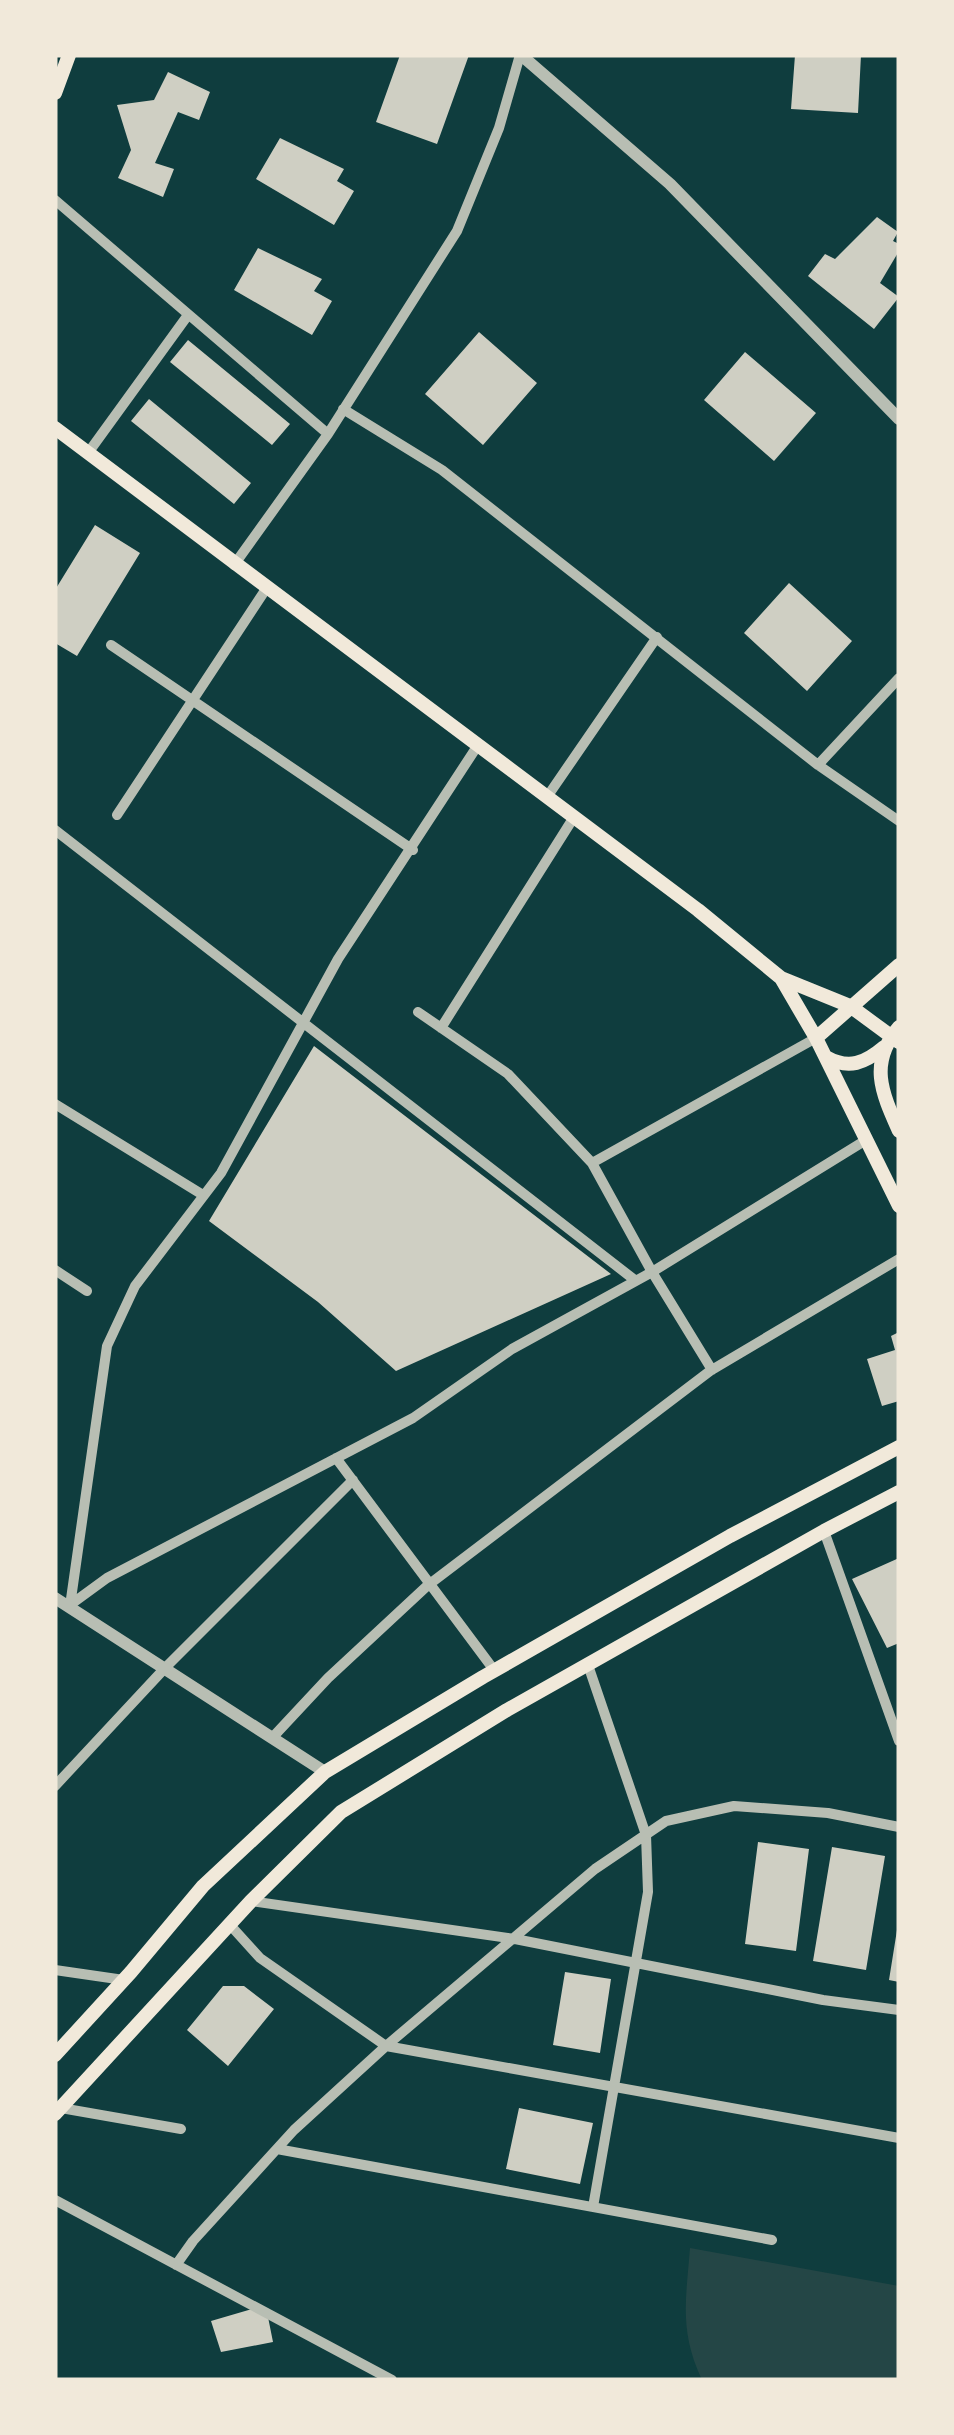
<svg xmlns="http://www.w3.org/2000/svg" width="954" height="2435" font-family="'Asap Condensed',sans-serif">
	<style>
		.green { fill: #244646 }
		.building { fill: #cfcfc3 }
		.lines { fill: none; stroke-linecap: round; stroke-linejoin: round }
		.minor { stroke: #b8beb3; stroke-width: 10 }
		.tertiary { stroke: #b8beb3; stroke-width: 12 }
		.secondary { stroke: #f1e9da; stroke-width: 14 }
	</style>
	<rect width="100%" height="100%" fill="#0f3d3e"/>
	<!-- green -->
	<path class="green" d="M690,2248L899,2286V2380H702C679,2331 686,2300 690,2248Z"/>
	<!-- building -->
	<path class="building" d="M400,55H469L437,144L376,122Z
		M795,55H861L858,113L791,109Z
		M168,72L210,92L199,120L178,112L155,163L174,169L163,197L118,178L131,150L117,105L154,100Z
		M280,138L344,169L337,181L354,191L334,225L256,179Z
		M877,217L898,232L893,241L899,244V251L880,283L899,297L874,329L808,276L825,254L835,259Z
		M258,248L322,279L314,291L332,301L312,335L234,290Z
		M479,332L537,383L483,445L425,394Z
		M188,340L290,424L272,445L170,362Z
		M745,352L816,413L774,461L704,400Z
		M149,399L251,483L234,504L131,421Z
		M95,525L140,553L77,656L55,643V590Z
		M789,583L852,641L807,691L744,633Z
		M314,1046L611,1274L396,1371L318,1302L209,1221Z
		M899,1332V1401L882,1406L867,1359L895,1350L891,1336Z
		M899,1558V1643L887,1648L852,1579Z
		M758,1842L809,1849L796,1951L745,1944Z
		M832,1847L885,1856L866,1970L813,1961Z
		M897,1930H899V1982L889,1980Z
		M565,1972L611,1979L600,2053L553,2045Z
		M223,1986H244L274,2009L228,2066L187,2030Z
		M519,2108L593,2123L580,2184L506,2169Z
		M252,2309L268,2317L273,2342L221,2352L211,2321Z"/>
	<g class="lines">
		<!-- minor -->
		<path class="minor" d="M55,200L328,434
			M343,409L442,470L818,765L899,821
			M88,453L188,315
			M234,565L328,434L457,231L499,128L520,55
			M111,645L413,850
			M818,765L899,678
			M547,797L657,637
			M117,815L266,589
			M55,830L636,1281
			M418,1012L508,1074L592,1163L652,1272L712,1370
			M441,1028L574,817
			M55,1104L203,1195
			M592,1163L816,1038
			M55,1270L87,1291
			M336,1458L494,1670
			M824,1531L899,1741
			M70,1605L107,1578L413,1418L512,1349L652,1272L866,1140
			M70,1606L107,1346L135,1286L221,1173L338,959L478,745
			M588,1665L646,1835L648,1892L593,2207
			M272,1738L328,1678L427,1586L710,1371L899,1259
			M55,1786L165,1668L353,1480
			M251,1901L515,1939L823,2000L899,2010
			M231,1926L260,1958L386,2046L899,2138
			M55,1970L124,1980
			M61,2108L181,2129
			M277,2149L772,2240
			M55,2200L392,2380
			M176,2265L193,2241L294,2130L386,2046L595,1869L666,1821L734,1806L828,1813L899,1827"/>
		<!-- tertiary -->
		<path class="tertiary" d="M521,55L670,184L899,419
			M55,1598L325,1772"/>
		<!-- secondary -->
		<path class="secondary" d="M55,93L69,55
			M55,428L698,910L781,978
			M899,1027C868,1063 882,1093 899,1131
			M816,1038L899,965
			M899,1042L850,1006L781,978L816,1038L899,1206
			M826,1057C849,1070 865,1063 884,1047
			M55,2055L131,1972L203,1886L325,1772L483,1677L730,1536L899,1447
			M55,2114L251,1901L341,1812L507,1710L824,1531L899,1492"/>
	</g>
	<!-- border -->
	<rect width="954" height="2435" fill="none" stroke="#f1e9da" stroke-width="115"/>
</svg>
